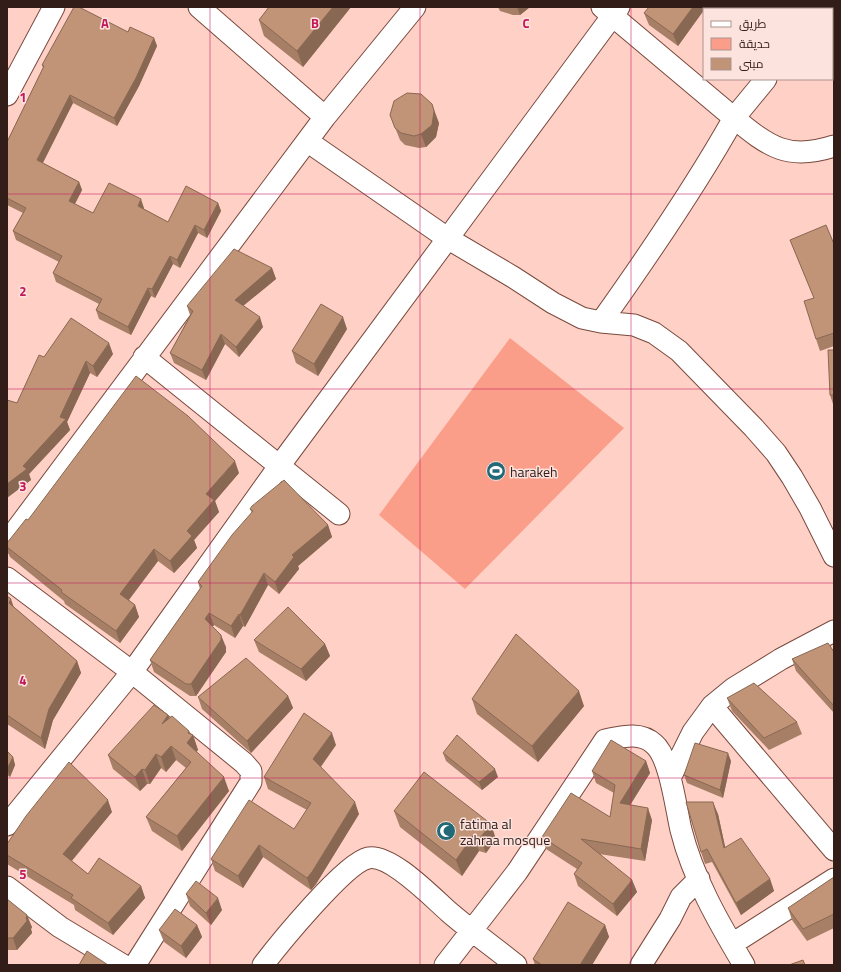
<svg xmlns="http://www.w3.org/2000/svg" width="841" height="972" font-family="'Titillium Web',Cairo,sans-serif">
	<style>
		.green { fill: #fa9e8a }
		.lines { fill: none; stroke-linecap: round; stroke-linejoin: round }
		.street-casing { stroke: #7a493e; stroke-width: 23 }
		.street { stroke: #fff; stroke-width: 21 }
		.wall { fill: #a77f66 }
		.shaded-wall { fill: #886853 }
		.building { fill: #c29477; stroke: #886853 }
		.grid { fill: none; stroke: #c2185b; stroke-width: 1; stroke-opacity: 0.55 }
		.labels { text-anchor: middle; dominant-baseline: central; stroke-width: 3; stroke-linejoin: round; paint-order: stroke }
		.poi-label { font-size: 14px; fill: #331d19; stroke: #fce3de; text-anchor: start }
		.grid-label { font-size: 13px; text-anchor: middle; font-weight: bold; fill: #c2185b; stroke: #fce3de; stroke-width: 3; stroke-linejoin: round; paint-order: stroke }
	</style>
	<rect width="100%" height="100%" fill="#ffd0c5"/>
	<!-- green -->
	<path class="green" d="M510,338L624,428L465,589L379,515Z"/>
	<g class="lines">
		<defs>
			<path id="street" d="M199,7L325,117
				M602,7L734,118L766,79
				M823,9L824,7
				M7,95L54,7
				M307,141L447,238L513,277L553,303L582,318L601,322L634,325L654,333L679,351L754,428L776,453L792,477L810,508L834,556
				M601,322C648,256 694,189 734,118C769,147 788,161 834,146
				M144,357L339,514
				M7,542L325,117L415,7
				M7,578L132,672L244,763L251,771V782L135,965
				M712,706L834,850
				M670,778L693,732L712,706L734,688L781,659L834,631
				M7,825L132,672L280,465L619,7
				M7,887L60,927L123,965
				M732,944L834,879
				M263,965C279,944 345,863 368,858C390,853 433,898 449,912C471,931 494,947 516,965
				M445,965L517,872L605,740C621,737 640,731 654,744C670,757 676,809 681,830C693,878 719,923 744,965
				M641,965L670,919L681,897L699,879"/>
		</defs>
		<!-- street casing -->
		<use href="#street" class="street-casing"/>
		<!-- street -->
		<use href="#street" class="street"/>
	</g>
	<!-- wall -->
	<path class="wall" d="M269,7H351L303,67L264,36L259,20Z
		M498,7H530L520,15H513L500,11Z
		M706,7L678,46L649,25L644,13Z
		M128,32L154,38L157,46L139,86L117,126L73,103L43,163L79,182L82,190L75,204L93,213L144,208V209L168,222L218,203L221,211L207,238L198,233L180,268L173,264L155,298L151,296L131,335L99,319L96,310L99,304L56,282L53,273L59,262L16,240L13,231L23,213L7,205V142L43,68L42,65Z
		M390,115L439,123L436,137L426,147L419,148L405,145L400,140Z
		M790,240L834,244V346L820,351L816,339L814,298Z
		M272,268L276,279L243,306L263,327L239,357L225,344L206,380L174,363L170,353L190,315L187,306Z
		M347,329L318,376L296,363L292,351Z
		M834,350V407L830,395Z
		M113,354L97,377L90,373L67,422L70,430L29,474L31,480L7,497V400L17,403L44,357Z
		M239,473L215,501L219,512L194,540L197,548L174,573L158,561L129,600L135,605L139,617L120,643L65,604L64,601L10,557L7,550V543L28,520Z
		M250,509L328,525L332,537L298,566L299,569L279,594L268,585L245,627L243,626L235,638L214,625L212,627L226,647V652L196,696H190L154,672L150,660L200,589L198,582L252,513Z
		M7,596L14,607L77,661L81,673L53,720L45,749L7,724Z
		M254,640L325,644L330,656L306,681L259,652Z
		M834,652V713L796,671L792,659Z
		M288,696L293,708L251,753L202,709L198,697Z
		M727,698L797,722L802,734L769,750L732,711Z
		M472,699L584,706L538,762L477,714Z
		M168,715L169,718L193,735L198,750L196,752L229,791L182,851L152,831L146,817L186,768L176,760L166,772L161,768L150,784H147L140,791L113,769L108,755Z
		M336,745L321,767L359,814L316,884L311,890L263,857L243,888L215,871L211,859L294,829L307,810L268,789L264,777Z
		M7,751L13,757L15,765L10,777L7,775Z
		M443,753L498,777L482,790L446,761Z
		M646,761L650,773L630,805L652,820L645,861L599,854L632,880L637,892L617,916L578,886L574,874L577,869L546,849L542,837L610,817L614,793L596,783L592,771Z
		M731,761L723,798L687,783L684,775Z
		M394,811L496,839L486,853L479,851L462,876L400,827Z
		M112,812L72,861L88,874L141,886L145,898L113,935L75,910L74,905L7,864V844Z
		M718,814L725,847L770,879L774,891L741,915L712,862L705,864L701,852Z
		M834,877V928L807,941L792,920L788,908Z
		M186,894L222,910L211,925L190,906Z
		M7,899L32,927L31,929L32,933L17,950H7Z
		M197,925L202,937L186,958L164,942L159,930Z
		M605,925L609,937L592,965H535L533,959Z"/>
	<!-- shaded-wall -->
	<path class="shaded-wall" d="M333,7H351L303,67L297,51Z
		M517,7H530L520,15Z
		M693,7H706L705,9H704V10L678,46L673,34Z
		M154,38L157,46L139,86L117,126L114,118Z
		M70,95L73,103L40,168L37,160Z
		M432,104L439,123L436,137L426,147L421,134Z
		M79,182L82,190L72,209L69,201Z
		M141,199L144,208L141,214L138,206Z
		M218,203L221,211L207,238L204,230Z
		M195,225L198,233L180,268L177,260Z
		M170,256L173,264L155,298L152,289Z
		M272,268L276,279L238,310L235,300Z
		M148,288L151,296L131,335L128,327Z
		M260,317L263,327L239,357L236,347Z
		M343,317L347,329L318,376L314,364Z
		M221,334L225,344L206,380L202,370Z
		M109,343L113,354L97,377L93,366Z
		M86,361L90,373L67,422L70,430L29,474L31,480L7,498V484L23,466L60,417Z
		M235,461L239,473L215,501L219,512L194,540L197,548L174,573L170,561L187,531L206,494Z
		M328,525L332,537L298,566L299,569L279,594L275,582L292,555Z
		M154,549L158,561L124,606L120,594Z
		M264,573L268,585L245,627L240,615Z
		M11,599L15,611L9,603Z
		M135,605L139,617L120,643L116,631Z
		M209,613L214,625L209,631L205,619Z
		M239,614L243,626L235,638L231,626Z
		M221,635L226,647V652L196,696L191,684Z
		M325,644L330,656L306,681L301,669Z
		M77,661L81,673L53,720L45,749L41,738L49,709Z
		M579,691L584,706L538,762L532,746Z
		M288,696L293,708L251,753L247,741Z
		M168,715L173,729L162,724Z
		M189,731L191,737L193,735L198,750L192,757L187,743L188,733Z
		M332,733L336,745L317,771L313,759Z
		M171,746L176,760L166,772L161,757Z
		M728,753L731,761L723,798L720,790Z
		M156,754L161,768L150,784L145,770Z
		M13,757L15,765L10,777L7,769Z
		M646,761L650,773L624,815L620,803Z
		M142,769L147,784L140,791L135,777Z
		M495,769L498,777L482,790L479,782Z
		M224,777L229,791L182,851L177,836Z
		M108,800L112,812L67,866L63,854Z
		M355,802L359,814L316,884L311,890L307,878Z
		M713,802L718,814L728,860L724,848Z
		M648,808L652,820L645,861L641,849Z
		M491,824L496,839L486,853L480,838Z
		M473,836L479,851L462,876L456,860Z
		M259,845L263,857L243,888L238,876Z
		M770,879L774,891L741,915L736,903Z
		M632,880L637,892L617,916L613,904Z
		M141,886L145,898L113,935L108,923Z
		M218,898L222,910L211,925L206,913Z
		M27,915L32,927L31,929L32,933L17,950L13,938Z
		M197,925L202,937L186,958L181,946Z
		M605,925L609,937L592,965H580Z"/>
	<!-- building -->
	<path class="building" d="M74,7H79L128,32L130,27L154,38L136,78L114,118L70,95L37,160L79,182L69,201L93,213L109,183L141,199L138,206L168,222L186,186L218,203L204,230L195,225L177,260L170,256L152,289L148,288L128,327L96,310L102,299L53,273L62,256L13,231L26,208L7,198V142L44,66L42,65Z
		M269,7H333L297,51L259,20Z
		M649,7H693L673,34L644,13Z
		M407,93L421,94L432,104L434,111L432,125L421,134L414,136L401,133L395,128L390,115L394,101Z
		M826,225L834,244V333L816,339L804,301L814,298L790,240Z
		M234,249L272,268L235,300L260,317L236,347L221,334L202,370L170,353L193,311L187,306Z
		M321,304L343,317L314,364L292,351Z
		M71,318L109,343L93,366L86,361L60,417L66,419L23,466L27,469L7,484V400L17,403L39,355L44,357Z
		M828,350H834V395H830Z
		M136,376L188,416L235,461L206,494L214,500L187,531L192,536L170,561L154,549L120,594L135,605L116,631L61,592L62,590L7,547V543L26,519L28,520Z
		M284,480L328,525L292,555L294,557L275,582L264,573L240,615L239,614L231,626L209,613L205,619L221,635V640L191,684H186L150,660L202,586L198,582L232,535L253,511L250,509L252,506Z
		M7,596L11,599L9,603L77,661L49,709L41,738L7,715Z
		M288,607L325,644L301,669L254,640Z
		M516,634L579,691L532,746L472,699Z
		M828,643L834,652V706L792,659Z
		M246,658L288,696L247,741L198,697Z
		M754,683L797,722L764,738L727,698Z
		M154,705L168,715L162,724L172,716L189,731L188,733L193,735L187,743L224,777L177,836L146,817L191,762L171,746L161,757L156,754L145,770L142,769L135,777L108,755Z
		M304,713L332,733L313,759L355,802L312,872L307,878L259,845L238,876L211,859L249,800L294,829L311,803L264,777Z
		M457,735L495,769L479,782L443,753Z
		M611,740L646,761L620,803L648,808L641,849L581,839L632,880L613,904L574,874L582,863L542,837L571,793L610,817L615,785L592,771Z
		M695,743L728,753L720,790L684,775Z
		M7,751L13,757L7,769Z
		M69,762L108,800L63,854L88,874L99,858L141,886L108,923L71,898L73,895L7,855V844L26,816Z
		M424,772L491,824L480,838L473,836L456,860L394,811Z
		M686,802H713L724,848L741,838L770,879L736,903L707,849L701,852Z
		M834,877V914L803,929L788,908Z
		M196,881L218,898L206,913L186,894Z
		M7,899L27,915L26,918L27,921L13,938H7Z
		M568,902L605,925L580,965H542L533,959Z
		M175,909L197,925L181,946L159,930Z
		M87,951L108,965H79Z
		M803,960L805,965H789Z"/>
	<!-- grid -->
	<path class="grid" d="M210,7V965M420,7V965M631,7V965M7,194H834M7,389H834M7,583H834M7,778H834"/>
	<!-- icons -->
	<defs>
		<symbol id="stadium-disc" viewBox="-11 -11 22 22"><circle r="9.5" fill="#236a78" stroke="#fce3de"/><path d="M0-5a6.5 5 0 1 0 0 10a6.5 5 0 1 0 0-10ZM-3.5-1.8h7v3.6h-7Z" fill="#fff"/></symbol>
		<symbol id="mosque-disc" viewBox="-11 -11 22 22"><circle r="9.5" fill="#236a78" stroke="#fce3de"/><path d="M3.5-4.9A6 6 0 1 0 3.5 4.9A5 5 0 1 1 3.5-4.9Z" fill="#fff"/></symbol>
	</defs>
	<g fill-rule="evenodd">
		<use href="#stadium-disc" x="485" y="460" width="22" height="22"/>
		<use href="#mosque-disc" x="435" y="820" width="22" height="22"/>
	</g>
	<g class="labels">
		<!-- poi labels -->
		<g class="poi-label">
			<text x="510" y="471">harakeh</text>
			<text x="460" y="823">fatima al<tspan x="460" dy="16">zahraa mosque</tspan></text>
		</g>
	</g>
	<g class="grid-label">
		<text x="105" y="28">A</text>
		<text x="315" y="28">B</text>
		<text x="526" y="28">C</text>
		<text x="23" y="102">1</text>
		<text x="23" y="296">2</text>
		<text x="23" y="491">3</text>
		<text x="23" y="685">4</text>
		<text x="23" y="879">5</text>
	</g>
	<!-- border -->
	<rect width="841" height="972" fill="none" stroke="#331d19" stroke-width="16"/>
	<!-- legend -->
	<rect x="703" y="8" width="130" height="72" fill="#fce3de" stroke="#ac948f"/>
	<rect x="711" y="21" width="20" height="6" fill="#ffffff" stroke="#ac948f"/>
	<text x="739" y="28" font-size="12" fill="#331d19">طريق</text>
	<rect x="711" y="38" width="20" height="12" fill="#fa9e8a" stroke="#ac948f"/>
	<text x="739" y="48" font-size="12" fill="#331d19">حديقة</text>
	<rect x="711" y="58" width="20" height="12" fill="#c29477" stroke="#ac948f"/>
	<text x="739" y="68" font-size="12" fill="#331d19">مبنى</text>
</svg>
